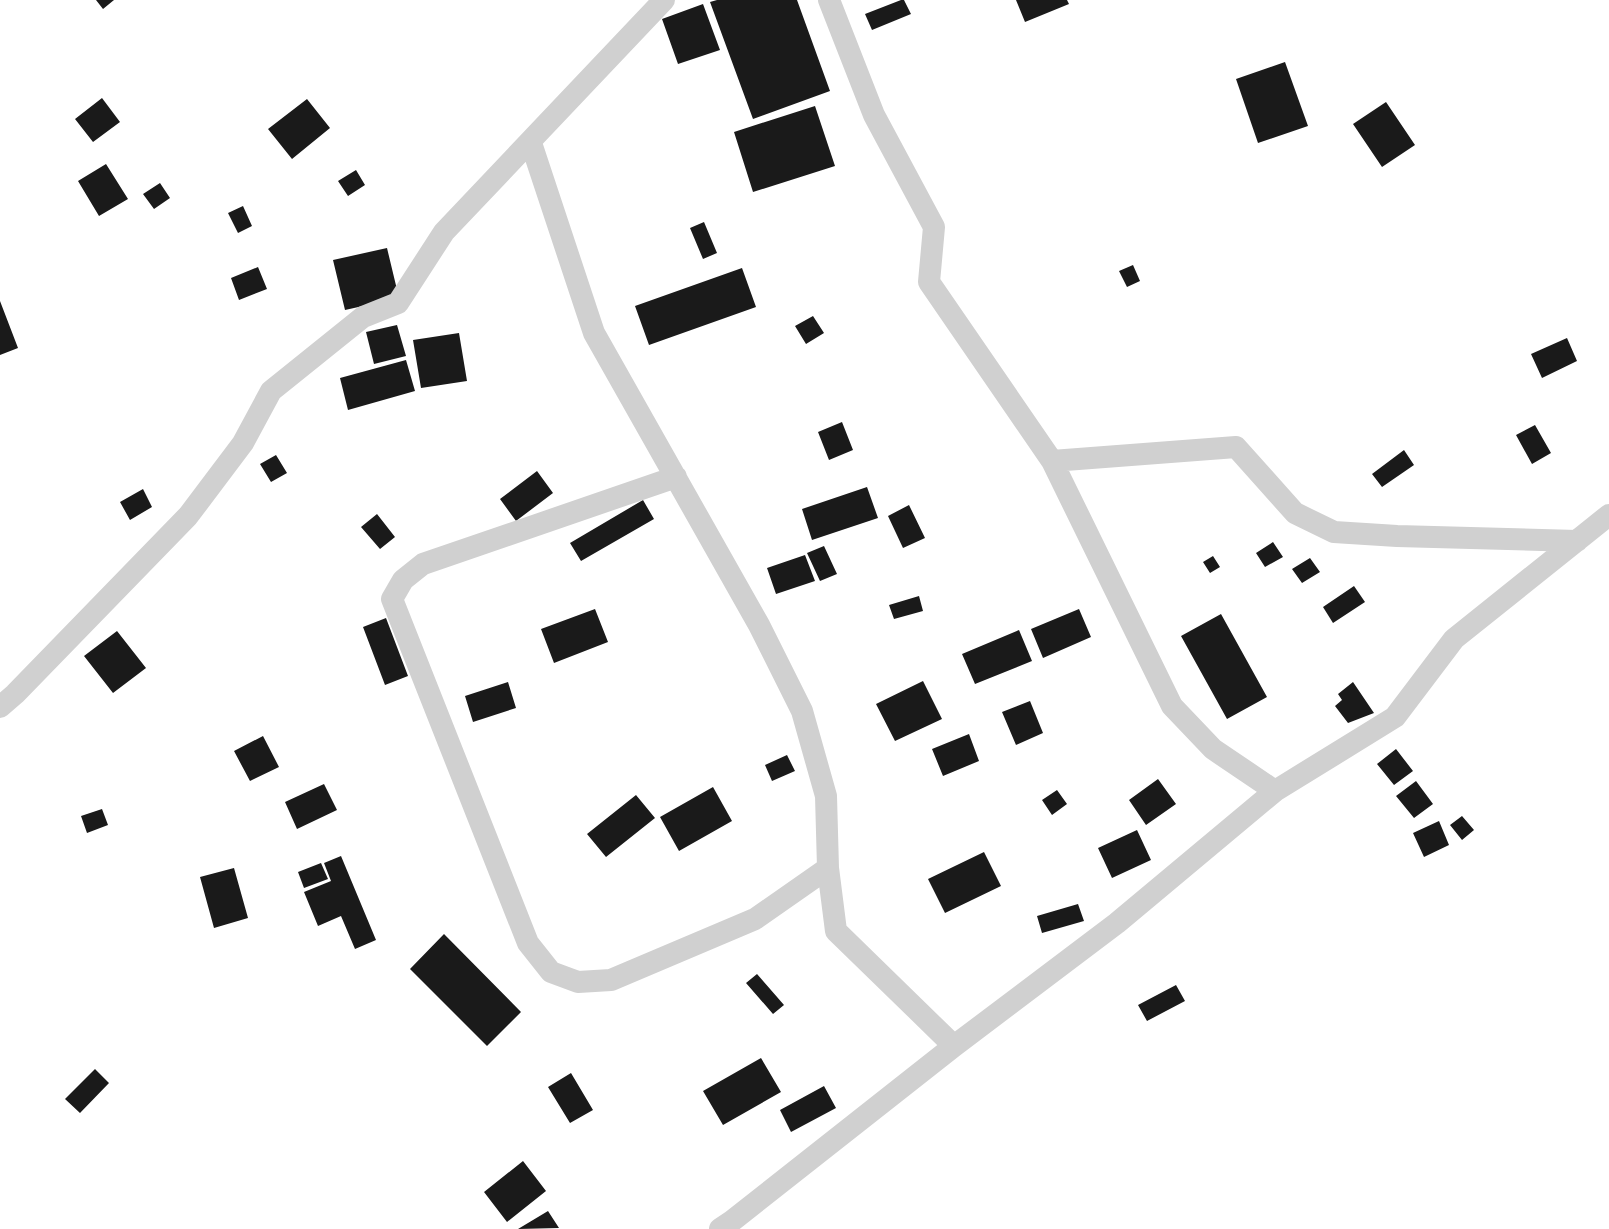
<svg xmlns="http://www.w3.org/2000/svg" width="1609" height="1229" font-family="'Archivo Narrow',sans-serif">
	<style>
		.building { fill: #1a1a1a }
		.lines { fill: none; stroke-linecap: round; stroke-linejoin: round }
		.minor { stroke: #d0d0d0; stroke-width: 22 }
	</style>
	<rect width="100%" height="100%" fill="#fff"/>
	<!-- building -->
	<path class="building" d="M96,0H114L103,9Z
		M717,0H797L830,91L753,119L710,2Z
		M901,0H904L911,14L872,30L865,14Z
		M1016,0H1067L1069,4L1025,22Z
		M703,4L720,50L678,64L662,19Z
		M1285,62L1308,126L1258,143L1236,79Z
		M102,98L120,122L93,142L75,119Z
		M307,99L330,128L292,159L268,129Z
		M1386,102L1415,145L1382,167L1353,124Z
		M815,106L835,166L753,192L734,132Z
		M106,164L128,199L99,216L78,181Z
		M356,170L365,185L348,196L338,181Z
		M160,183L170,198L154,209L143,194Z
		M243,206L252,226L238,233L228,213Z
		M704,222L717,253L703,259L690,228Z
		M387,248L399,298L345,310L333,260Z
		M1133,265L1140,281L1127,287L1119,271Z
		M258,267L267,289L239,300L231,278Z
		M742,268L756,307L649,345L635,306Z
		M0,301L18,348L0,355Z
		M813,316L824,333L806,344L795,326Z
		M397,325L406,356L374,364L366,332Z
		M459,333L467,381L421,388L413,340Z
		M1567,338L1577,361L1542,378L1531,354Z
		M406,360L415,391L348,410L340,378Z
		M842,422L853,450L829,460L818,432Z
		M1535,425L1551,453L1532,464L1516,435Z
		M1404,450L1414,465L1382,487L1372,474Z
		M276,455L287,473L271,482L260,464Z
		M537,471L553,493L516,521L500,499Z
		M867,487L878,518L812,540L802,509Z
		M143,489L152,507L130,520L120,502Z
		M643,500L654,519L581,561L570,543Z
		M909,505L925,538L903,548L888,516Z
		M377,514L395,537L380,549L361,527Z
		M1273,542L1283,557L1265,567L1256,553Z
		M824,546L837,574L820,581L807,553Z
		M805,555L815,581L776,594L767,568Z
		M1213,556L1220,567L1210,573L1203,562Z
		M1310,558L1320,572L1302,583L1292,569Z
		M1354,586L1365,602L1333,623L1323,607Z
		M919,596L923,611L894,619L889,605Z
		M595,609L608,642L554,663L541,629Z
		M1079,609L1091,637L1043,658L1031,629Z
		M1221,614L1267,697L1227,719L1181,636Z
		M386,618L408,676L385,685L363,627Z
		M1019,630L1032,661L975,684L962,654Z
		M117,631L146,668L113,693L84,656Z
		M923,681L942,719L895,741L876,704Z
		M508,682L516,708L473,722L465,696Z
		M1353,682L1374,713L1348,723L1335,706L1342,700L1338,694Z
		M1030,701L1043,733L1016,745L1002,712Z
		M969,734L979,761L943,776L932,749Z
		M263,736L279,767L250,781L234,751Z
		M1396,749L1413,771L1394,785L1377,764Z
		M787,755L795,771L772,781L765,765Z
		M1158,779L1176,804L1146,825L1129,800Z
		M1416,781L1433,804L1414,818L1396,796Z
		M324,784L337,810L297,829L285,802Z
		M713,787L732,821L679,851L660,817Z
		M1057,790L1067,804L1052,815L1042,800Z
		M636,795L655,818L606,857L587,834Z
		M102,809L108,825L87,833L81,816Z
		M1462,816L1474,830L1462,840L1450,825Z
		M1439,821L1449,845L1424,857L1413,833Z
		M1137,830L1151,860L1112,878L1098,848Z
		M984,852L1001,886L945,913L928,879Z
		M341,856L376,940L355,949L341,916L318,926L304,892L331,881L324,863Z
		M321,863L328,879L304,888L298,872Z
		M234,868L248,918L214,928L200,877Z
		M1078,904L1084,921L1042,933L1037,916Z
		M444,934L521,1012L487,1046L410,969Z
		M757,974L784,1005L773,1014L746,983Z
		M1176,985L1185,1001L1147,1021L1138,1005Z
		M761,1058L781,1092L723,1125L703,1091Z
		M95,1069L109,1083L80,1113L65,1099Z
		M571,1073L593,1110L570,1123L548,1087Z
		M824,1086L836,1108L791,1132L780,1110Z
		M523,1161L546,1191L507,1222L484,1192Z
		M548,1211L559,1228L518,1229Z"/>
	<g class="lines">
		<!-- minor -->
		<path class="minor" d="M829,0L874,115L934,227L929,282L1052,461L1172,706L1213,749L1275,791
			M531,143L594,333L759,625L802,711L826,796L828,868L836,931L954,1046
			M1052,461L1236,447L1295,513L1334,532L1397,536L1577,541
			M676,477L423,564L403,580L392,599L528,943L551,972L578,982L611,980L755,919L828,868
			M0,707L15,694L188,516L243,443L271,391L363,317L398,303L444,232L664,0
			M720,1229L732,1221L954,1046L1117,923L1275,791L1395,717L1454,639L1609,515"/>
	</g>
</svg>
